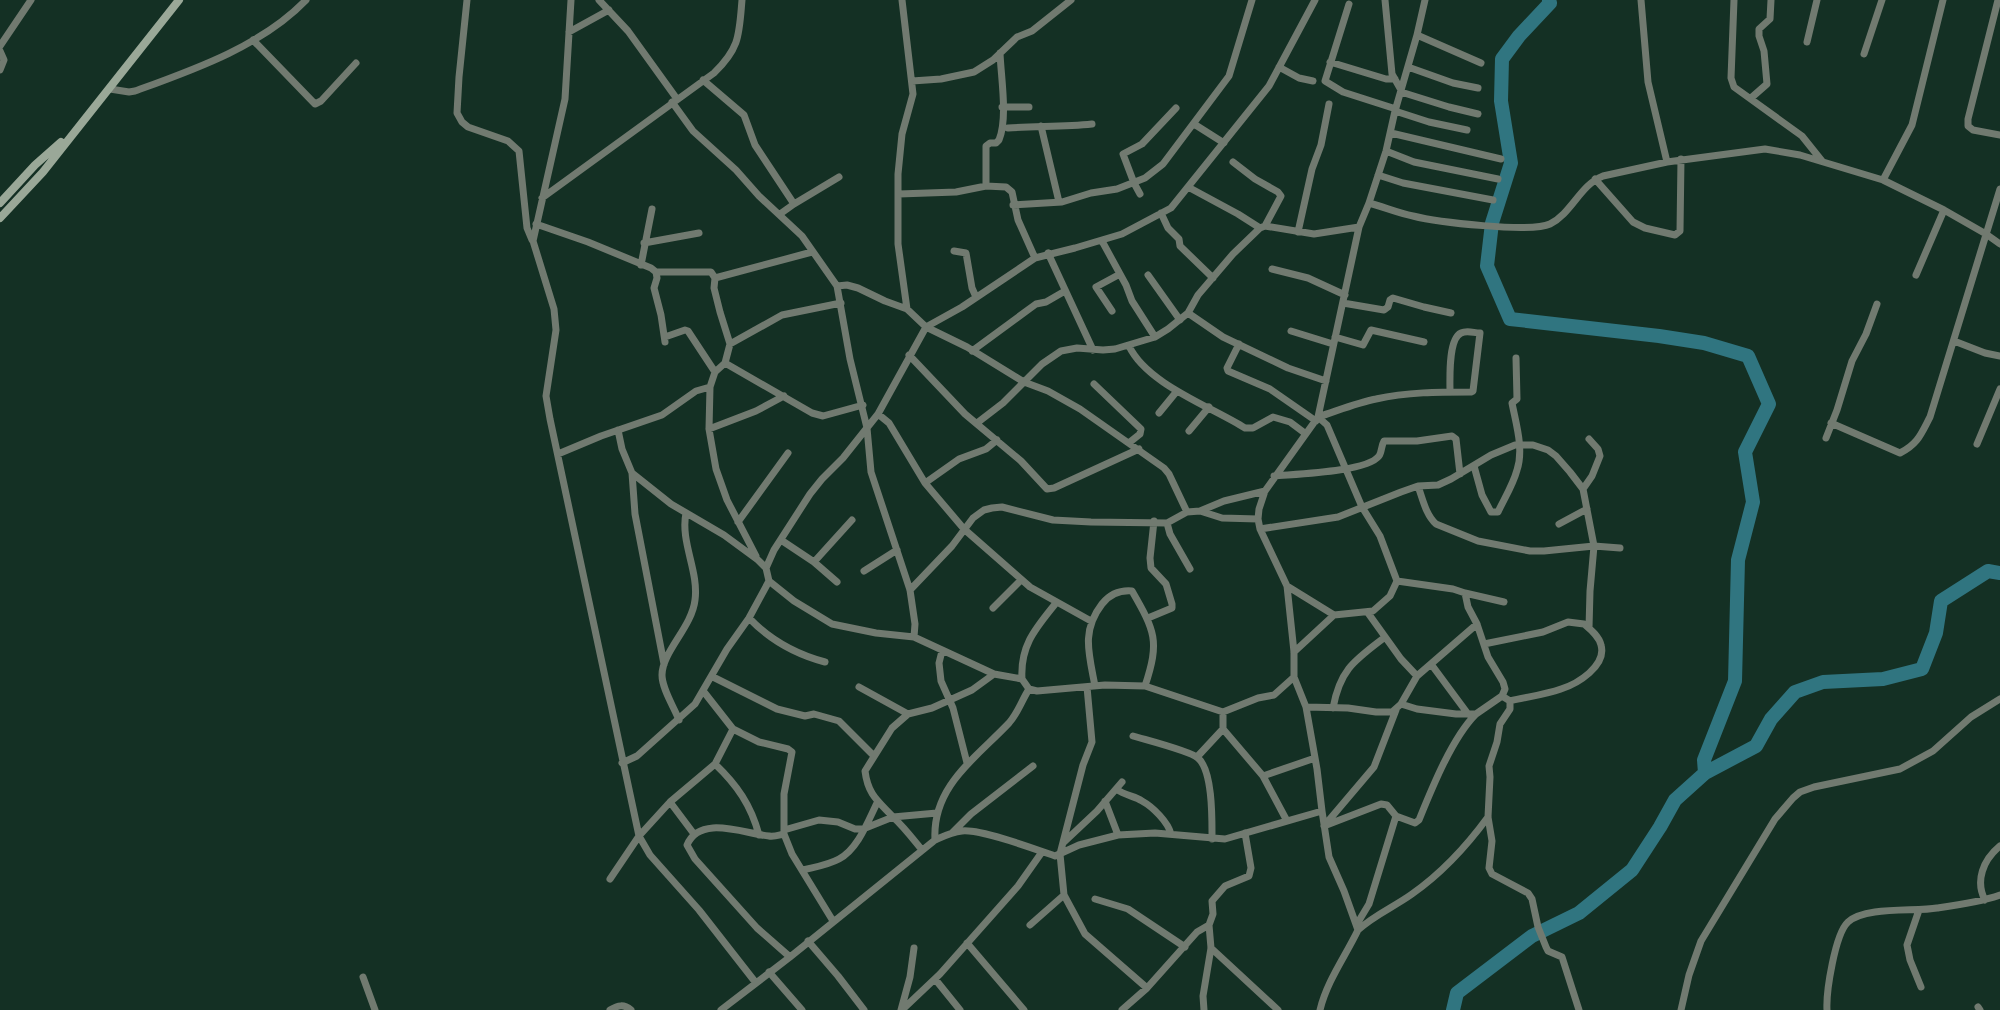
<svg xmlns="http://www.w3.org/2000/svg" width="2000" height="1010" font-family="'Nunito Sans',sans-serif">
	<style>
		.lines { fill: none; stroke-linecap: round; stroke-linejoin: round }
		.river { stroke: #307580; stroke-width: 14 }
		.street { stroke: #717a70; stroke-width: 7 }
		.secondary { stroke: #9aa898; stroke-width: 8 }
	</style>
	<rect width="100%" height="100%" fill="#143024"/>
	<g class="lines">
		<!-- river -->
		<path class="river" d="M1549,0L1550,3L1519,36L1502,59L1501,101L1511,163L1492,223L1487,266L1510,319L1659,336L1704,343L1748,356L1769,404L1745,452L1753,502L1738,560L1735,681L1704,760L1705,773
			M1453,1010L1457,993L1532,936L1579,913L1632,870L1660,827L1675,800L1705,773L1756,746L1771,719L1795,692L1823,682L1883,679L1922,669L1936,633L1941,601L1988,571L2000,573"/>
		<!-- street -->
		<path class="street" d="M467,0L459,77L457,113L462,122L468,127L508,141L519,151L527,228L532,240
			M571,0L565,99L533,241L554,309L556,330L546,396L550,419L639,836L650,855L699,910L756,983
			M599,0L628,31L677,99
			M902,0L913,94L902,134L898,174V244L907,309
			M1385,0L1392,74L1401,90
			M1641,0L1648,82L1667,162
			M1734,0L1731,78L1734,87L1802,136L1822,161
			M1998,0L1968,119V126L1973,130L2000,135
			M1349,4L1325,81L1343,92L1396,109
			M569,32L609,10
			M1417,35L1481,63
			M253,40L315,104L321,101L356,63
			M1807,42L1817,0
			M0,46L31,0
			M0,51L4,60L0,70
			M1864,54L1882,0
			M1330,62L1386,79H1395
			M1279,67L1299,78L1313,81
			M1408,67L1453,83L1478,88
			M703,80L744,115L755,145L794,204L839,177
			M912,81L941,79L974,72L993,60L1017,37L1032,31L1071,0
			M110,89L129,92L135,91C193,70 262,46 306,0
			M1401,92L1449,107L1478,114
			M1751,98L1767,84L1764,51L1759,36V29L1770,19L1771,0
			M672,102L693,131L736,170L759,196L802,236L837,286L850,359L867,428L871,472L910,590L915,624L914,637
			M1002,107H1029
			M1395,111L1429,122L1467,130
			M1194,124L1224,143
			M1041,126L1059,202
			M1008,128C1036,126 1064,127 1092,124
			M1391,133L1501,159
			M1386,151L1414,162L1498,179
			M1233,162L1255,179L1278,192L1281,196L1265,226
			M1378,175L1403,183L1493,200
			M1595,179L1633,222L1645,228L1675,235L1680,231L1681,159
			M1883,180L1912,125L1943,0
			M986,186V146L990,143H996L999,140C1008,118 1001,78 1000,53
			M1188,187L1238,214L1260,228
			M899,194L956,192L986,186L1006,187L1012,192L1018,220L1035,258
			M1140,194L1134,183L1123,154L1142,144L1176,108
			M542,198L714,73C740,48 739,35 742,0
			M1369,203C1384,207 1398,213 1413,216C1436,222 1531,233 1550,224C1572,213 1580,185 1603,176L1667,162L1765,149L1800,155L1883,180L1944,210L1986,234L2000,244
			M1013,205L1062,202L1091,193L1117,189L1145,178L1163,164L1229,76L1252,0
			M1161,213L1168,228L1179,239L1180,246L1213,278
			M780,214L794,204
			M536,224L588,242L651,268L656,272H711L715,278
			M1298,232L1312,169L1321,145L1329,104
			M1102,241L1126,285L1132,301L1155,337
			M644,243L699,233
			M954,251L966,253L972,288L976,297
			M1048,253L1093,350
			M641,265L652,209
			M1272,269L1308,278L1345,295
			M656,272L657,278L654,288L661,315L665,342
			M1148,275L1180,320
			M1916,275L1944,210
			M837,286L847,285L858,288L885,301L907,309L926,327L967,347L1024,382L1048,391L1080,409L1164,468L1169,474L1187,512
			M1343,303L1384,310L1388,307L1390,300L1393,298L1424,307L1451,313
			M1112,311L1096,287L1120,274
			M1188,313L1223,337L1288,368L1326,381
			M1291,331L1333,344
			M665,337L685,330L688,331L715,372
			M1335,337L1363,345L1371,330L1424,342
			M1954,341L1985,353L2000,356
			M730,344L782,315L841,303
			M1239,344L1227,368L1228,371L1270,389L1316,421
			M1129,346C1147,384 1210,406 1245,428H1253L1273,417L1290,422L1306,434
			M972,351L1036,304L1046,302L1065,291
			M909,355L965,414L1021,461L1047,489L1054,488L1139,449
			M725,363L812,413L823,416L863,405
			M1094,384L1141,429L1140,434L1130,442
			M1159,413L1177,391
			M878,414L889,423L925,483L964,529L1030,587L1091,621
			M977,423L1003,403L1042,364L1061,351L1077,348L1103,350L1115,349L1155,337L1168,329L1188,313L1198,295L1233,254L1260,228L1265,226L1314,234L1359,227
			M1831,423L1900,453C1918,444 1921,434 1930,417L2000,189
			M709,429L756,411L784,396
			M618,430L622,449L632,473L671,504L724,535L758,560L766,568L769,581L749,618L727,649L695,704L637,756L622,763
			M1189,431L1209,407
			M1826,438L1837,410L1852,361L1866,334L1877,304
			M1977,444L2000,389
			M558,454L601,436L662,415L696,391L710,387
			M1474,466L1482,495L1491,512H1498C1504,499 1513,485 1517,470C1524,449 1516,424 1512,403L1517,399L1516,358
			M632,473L635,514L664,664
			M1274,476C1295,474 1367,472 1379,456C1382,452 1381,446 1384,441H1417L1452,436L1456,439L1460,474
			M925,483L959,459L986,449L997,440
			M1418,486C1423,500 1426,515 1436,524L1478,541L1530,551H1544L1594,546L1620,548
			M1583,489L1592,476L1600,456L1598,449L1589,439
			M1200,511L1224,501L1265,491
			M738,522L788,453
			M1167,523L1170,534L1190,569
			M1559,524L1587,509
			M1260,529L1338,517L1401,492L1418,486L1438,485L1451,479L1491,455L1515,445H1533L1548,450L1556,456L1570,472L1583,489L1594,546L1590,591L1589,628
			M781,540L814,562L837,582
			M756,556L727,500L716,469L709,429L710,387L715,372L725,363L730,344L720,312L714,288L715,278L812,252
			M814,562L852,520
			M766,568L774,550L810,494L822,479L843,458L878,414L926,327L962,307L1035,258L1075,248L1122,234L1171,208L1269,86L1315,0
			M864,571L897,550
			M769,581L794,601L832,624L876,633L914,637L994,674L1022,679L1029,689L1037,691L1105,685L1145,686L1223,712L1258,698L1274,695L1294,677
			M1397,581L1453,589L1465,593L1504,602
			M1287,586L1334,615L1373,611L1390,596L1397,581L1380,536L1362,507L1327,425L1318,417C1337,411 1356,403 1376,399C1407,392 1439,392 1471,392L1473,391L1480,333C1474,333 1467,330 1461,333C1448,339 1450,379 1450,392
			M910,590L952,546L973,518L984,510L992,508L1002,507L1053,520L1091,522L1167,523L1187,512L1200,511L1222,518L1258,519
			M993,608L1021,580
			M1368,613L1401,659L1417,676
			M749,618C770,640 795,654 825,662
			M1148,618L1172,608V604L1166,584L1151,568L1150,558L1154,521
			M1484,644L1543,632L1568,622L1584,624C1590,629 1599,636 1601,645C1607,666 1577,684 1561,689C1544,695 1526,697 1510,701L1502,696
			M942,651L939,663L941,681L953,708L967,763
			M1294,652L1334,615
			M1431,664L1468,714
			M713,677L777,709L805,716L814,714L839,721L873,755
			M1022,679C1020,645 1036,628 1056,603
			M1095,686C1089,654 1081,631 1102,604C1110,594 1120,590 1132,591C1155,631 1160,641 1145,686
			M859,687L908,714
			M1087,687L1092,742L1083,765L1060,854L1064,895L1085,934L1147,988
			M704,692L733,729L759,742L788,749L792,752L784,794V834L792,854L833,921
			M1510,701V709L1500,724L1497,742L1489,766L1490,777L1488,817L1492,841L1489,868L1492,874L1528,893L1532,899L1538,927L1546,947L1548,951L1562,957L1579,1010
			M1401,704L1417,709L1456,714H1476L1502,696L1505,689L1503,682L1488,657L1477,624L1468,607L1465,593
			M1306,707L1348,708L1376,712H1392L1401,704L1417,676L1477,624
			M1333,708C1340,669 1355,660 1385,637
			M1396,710L1374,767L1324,826L1381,804L1387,805L1396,816
			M679,720C674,707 662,689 662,675C662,652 692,627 695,600C699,571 680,542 686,513
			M1223,729L1263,776L1287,821
			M1133,736C1146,740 1190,751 1198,758C1213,771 1212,820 1212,839
			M1197,757L1223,729V712
			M715,764C737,785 751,805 759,835
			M1263,776L1315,758
			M1116,789C1126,796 1135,796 1142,801C1153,807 1168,822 1171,834
			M1105,801L1118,835
			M670,802L694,834
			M784,830L819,820L838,822L855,829H863L893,817L937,813
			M952,833L971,814L1033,766
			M784,834C779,835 774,837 769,836C745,834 700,814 687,845L695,859L757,928L790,957
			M935,840C932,786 976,758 1009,723C1018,713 1022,700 1029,689
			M1063,843L1097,811L1122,782
			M922,850C913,839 904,827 893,817C878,801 868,795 865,771L892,728L908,714L932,708L972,690L994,674
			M803,870C815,867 828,865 839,859C858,849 868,821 877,803
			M610,879L639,836L670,802L715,764L733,729
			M1095,899L1128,909L1185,947
			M1985,900C1975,881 1983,860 2000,846
			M1919,910L1907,945L1910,960L1921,987
			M1357,924L1369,904L1396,816L1415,823L1419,820C1432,788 1452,738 1476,714
			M1030,925L1064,895
			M1358,930C1374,915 1394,907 1412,894C1442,873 1466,847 1488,817
			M808,941L838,976L864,1010
			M967,943L1024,1010
			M1211,948L1278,1010
			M769,972L802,1010
			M363,977L375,1010
			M935,979L960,1010
			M1978,1007L1980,1010
			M610,1010C618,1005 624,1004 631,1010
			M721,1010L790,957L935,840C944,836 952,832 962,831C981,829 1035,849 1055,856L1079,845L1118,835L1155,833L1225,839L1322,811L1317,769L1306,707L1294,677V652L1287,586L1260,529L1258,519L1259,509L1265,491L1318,417L1359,227L1369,203L1386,151L1395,111L1417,35L1425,0
			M901,1010L910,977L914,948
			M902,1010L940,974L1018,886L1042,852
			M1122,1010L1147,988L1197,932L1209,925
			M1204,1010L1203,996L1211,948L1209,925L1213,914L1212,901L1225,886L1249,876L1251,868L1245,833
			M1320,1010C1327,981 1345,957 1358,930L1344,891L1329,857L1322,811
			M1681,1010L1689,975L1701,941L1775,819L1793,798L1800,792L1814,787L1900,769L1933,751L1971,717L2000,699
			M1827,1010C1826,992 1835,934 1848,922C1866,906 1915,912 1937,908C1958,905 1980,902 2000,895"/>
		<!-- secondary -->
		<path class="secondary" d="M0,203L35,165L61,142
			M0,218L43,172L179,0"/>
	</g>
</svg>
